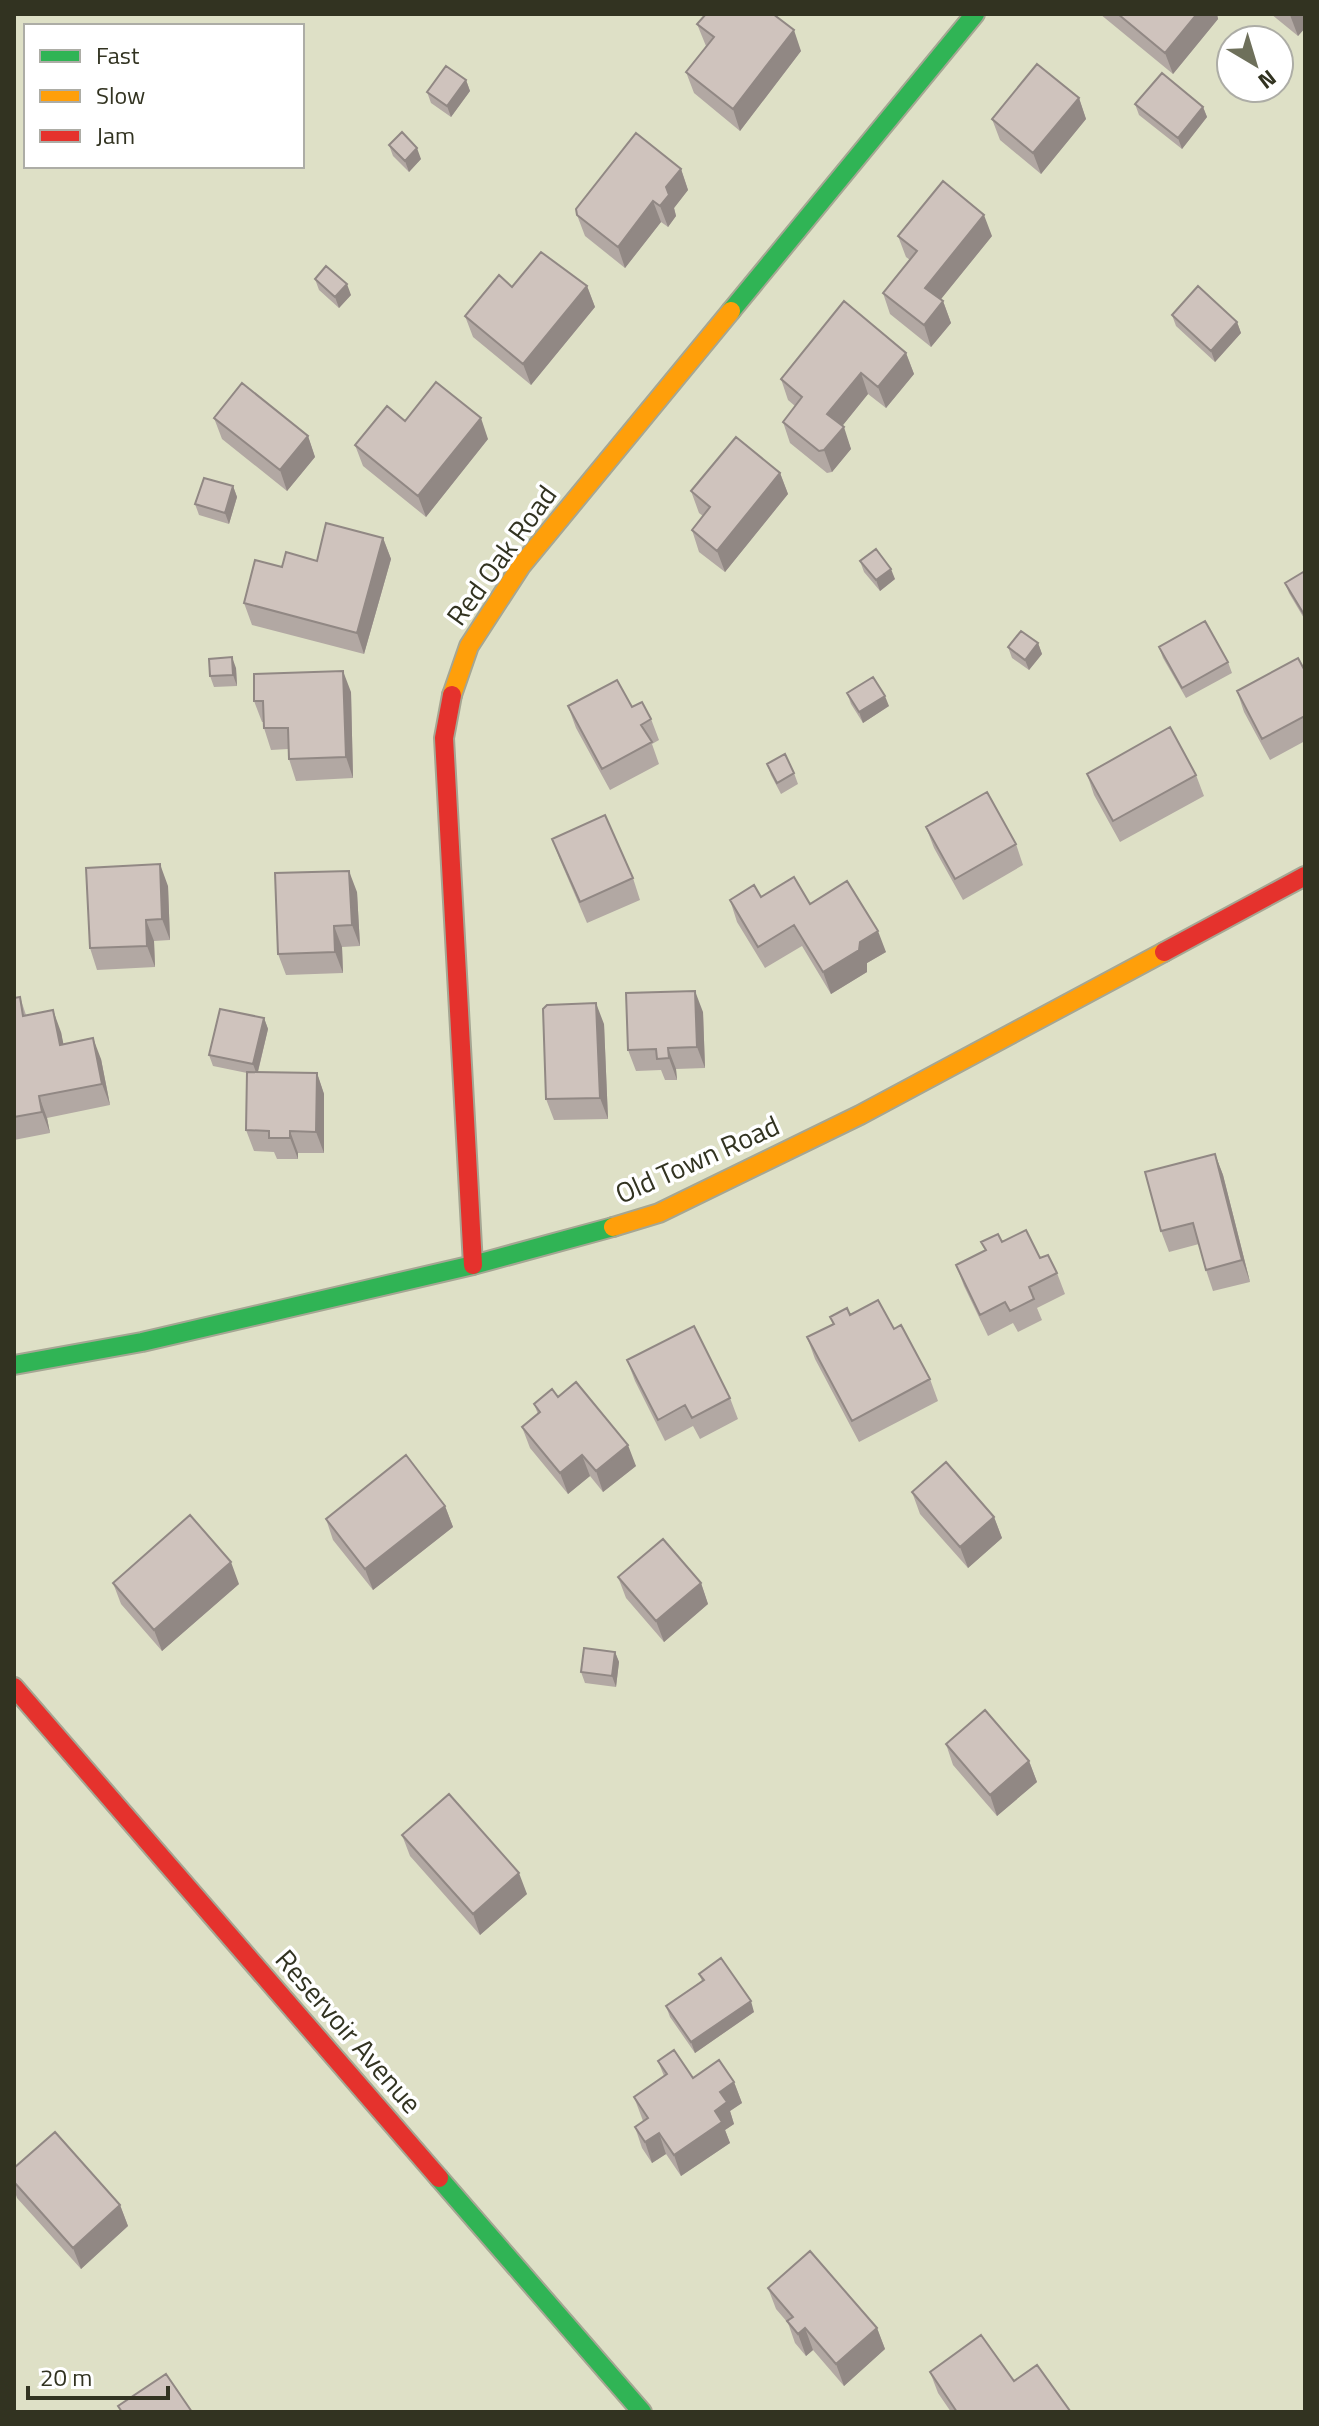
<svg xmlns="http://www.w3.org/2000/svg" width="1319" height="2426" font-family="'Titillium Web',sans-serif">
	<style>
		.lines { fill: none; stroke-linecap: round; stroke-linejoin: round }
		.fast-casing { stroke: #a5a693; stroke-width: 22 }
		.slow-casing { stroke: #a5a693; stroke-width: 22 }
		.jam-casing { stroke: #a5a693; stroke-width: 22 }
		.fast { stroke: #30b455; stroke-width: 18 }
		.slow { stroke: #ff9f0a; stroke-width: 18 }
		.jam { stroke: #e5322d; stroke-width: 18 }
		.wall { fill: #b2a8a3 }
		.shaded-wall { fill: #918884 }
		.building { fill: #cfc3bd; stroke: #918884; stroke-width: 2 }
		.labels { text-anchor: middle; dominant-baseline: central; stroke-width: 7; stroke-linejoin: round; paint-order: stroke }
		.street-label { font-size: 28px; fill: #323321; stroke: #fff }
	</style>
	<rect width="100%" height="100%" fill="#dee0c6"/>
	<g class="lines">
		<defs>
			<path id="fast" d="M731,311L975,14
				M14,1365L142,1342L473,1265L613,1227
				M439,2178L642,2412"/>
			<path id="slow" d="M452,695L469,646L521,566L731,311
				M613,1227L659,1213L860,1115L1164,952"/>
			<path id="jam" d="M452,695L444,738L473,1265
				M1164,952L1305,876
				M14,1687L439,2178"/>
		</defs>
		<!-- fast casing -->
		<use href="#fast" class="fast-casing"/>
		<!-- slow casing -->
		<use href="#slow" class="slow-casing"/>
		<!-- jam casing -->
		<use href="#jam" class="jam-casing"/>
		<!-- fast -->
		<use href="#fast" class="fast"/>
		<!-- slow -->
		<use href="#slow" class="slow"/>
		<!-- jam -->
		<use href="#jam" class="jam"/>
	</g>
	<!-- wall -->
	<path class="wall" d="M1100,14H1217L1218,19L1173,74Z
		M1271,14H1305V28L1298,36Z
		M697,24L801,51L740,131L694,93L686,72L706,46Z
		M466,80L470,91L451,117L431,103L427,92Z
		M1079,98L1086,119L1041,174L1000,140L992,119Z
		M1135,104L1203,107L1207,117L1182,149L1139,115Z
		M389,145L421,159L409,172L393,156Z
		M681,169L688,190L674,208L676,216L668,227L661,222L625,268L585,236L577,215Z
		M898,236H992L940,300L943,301L951,323L931,347L890,314L883,293L910,260L906,257Z
		M315,279L351,295L339,308L319,290Z
		M587,286L595,307L531,385L473,337L465,316L512,287Z
		M1172,315L1237,322L1241,333L1215,362L1176,326Z
		M906,353L914,374L886,408L868,394L842,426L851,449L832,472L827,473L790,443L783,422L795,406L788,400L781,379Z
		M214,418L308,436L315,457L287,491L222,439Z
		M405,421L488,439L426,517L363,466L355,445Z
		M780,473L788,494L725,572L699,552L692,530L703,516L699,513L691,491Z
		M233,486L237,497L229,524L199,515L195,504Z
		M383,538L391,559L364,654L252,625L244,603L282,567L317,561Z
		M860,561L895,579L880,591L864,572Z
		M1305,571V620L1289,593L1285,583Z
		M1038,643L1042,654L1029,670L1012,658L1008,647Z
		M1159,647L1228,662L1232,673L1186,698L1163,658Z
		M236,668L237,686L214,687L210,676Z
		M1305,671V741L1270,760L1244,712L1237,691Z
		M351,692L353,778L296,781L289,759L288,749L271,750L264,728L263,722H262L254,701Z
		M847,693L889,706L863,723L851,704Z
		M568,706L632,707L651,719L659,740L652,744L659,764L610,790L576,728Z
		M767,764L794,773L798,784L781,794L771,775Z
		M1087,774L1196,775L1204,796L1120,842L1094,795Z
		M926,827L1016,844L1023,865L963,900L934,848Z
		M552,839L633,878L640,900L587,923L560,860Z
		M168,886L170,940L154,941L155,967L97,970L90,948Z
		M357,892L360,946L342,947L343,973L286,975L278,954Z
		M761,897L810,904L886,952L867,963V972L831,994L802,946L765,968L737,922L730,900Z
		M20,997L26,1015L61,1032L63,1044L101,1059L110,1105L47,1118L50,1133L14,1140V998Z
		M703,1012L705,1068L676,1069L677,1080H665L661,1070L636,1071L628,1050Z
		M264,1018L268,1029L258,1072L317,1073L324,1094V1153H298V1159H277L274,1152L254,1151L246,1130L247,1073L213,1066L209,1055Z
		M604,1024L608,1119L554,1120L546,1099Z
		M1215,1154L1223,1175L1250,1282L1213,1291L1206,1270L1199,1244L1169,1252L1161,1231Z
		M981,1242H1002L1040,1258L1057,1273L1065,1294L1037,1308L1042,1320L1018,1332L1013,1323L988,1336L964,1286L956,1265L985,1251Z
		M850,1315L930,1379L938,1401L859,1442L815,1359L807,1337L833,1324L830,1317Z
		M627,1360L730,1398L738,1419L700,1439L693,1426L665,1441L635,1381Z
		M558,1397L636,1466L603,1492L590,1476L568,1494L530,1448L522,1427L538,1414L534,1404Z
		M912,1492L994,1517L1002,1538L968,1568L920,1514Z
		M445,1506L453,1527L373,1590L333,1540L326,1519Z
		M618,1577L701,1583L708,1604L664,1642L626,1598Z
		M113,1583L239,1584L162,1651L121,1604Z
		M615,1652L619,1662L616,1687L585,1683L581,1672Z
		M946,1744L1029,1761L1037,1782L997,1816L953,1765Z
		M402,1835L527,1894L480,1935L410,1856Z
		M699,1974L754,2012L695,2053L670,2017L666,2006L702,1981Z
		M658,2061L693,2078L734,2082L742,2103L730,2111L734,2124L725,2130L730,2143L681,2176L666,2154L652,2163L642,2148L635,2127L643,2121L634,2097L664,2076Z
		M14,2168L120,2205L128,2226L81,2269L17,2198L14,2189Z
		M768,2288L877,2328L885,2349L844,2386L813,2350L806,2356L795,2343L788,2323L776,2309Z
		M1037,2365L1070,2412H951L938,2393L930,2372L1014,2381Z"/>
	<!-- shaded-wall -->
	<path class="shaded-wall" d="M1197,14H1217L1218,19L1173,74L1165,53Z
		M1291,14H1305V28L1298,36L1290,15Z
		M794,30L801,51L740,131L733,109Z
		M466,80L470,91L451,117L447,106Z
		M1079,98L1086,119L1041,174L1033,153Z
		M1203,107L1207,117L1182,149L1178,138Z
		M417,148L421,159L409,172L405,161Z
		M681,169L688,190L674,208L676,216L668,227L660,206L666,187Z
		M653,201L661,222L625,268L618,247Z
		M984,215L992,236L933,309L925,288Z
		M347,284L351,295L339,308L335,297Z
		M587,286L595,307L531,385L523,364Z
		M943,301L951,323L931,347L924,325Z
		M1237,322L1241,333L1215,362L1211,351Z
		M906,353L914,374L886,408L878,387Z
		M861,373L868,394L835,435L827,414Z
		M481,418L488,439L426,517L418,496Z
		M844,427L851,449L832,472L824,450Z
		M308,436L315,457L287,491L280,470Z
		M780,473L788,494L725,572L717,551Z
		M233,486L237,497L229,524L225,513Z
		M383,538L391,559L364,654L357,633Z
		M891,569L895,579L880,591L876,580Z
		M1038,643L1042,654L1029,670L1025,660Z
		M232,657L236,668L237,686L233,675Z
		M343,671L351,692L353,778L346,757Z
		M885,696L889,706L863,723L859,712Z
		M160,864L168,886L170,940L162,919Z
		M349,871L357,892L360,946L352,925Z
		M146,920L154,941L155,967L147,946Z
		M334,926L342,947L343,973L335,952Z
		M878,931L886,952L867,963V972L831,994L823,972L860,942Z
		M695,991L703,1012L705,1068L697,1047Z
		M596,1003L604,1024L608,1119L600,1098Z
		M53,1010L61,1032L68,1066L60,1045Z
		M264,1018L268,1029L257,1075L253,1064Z
		M93,1038L101,1059L110,1105L102,1084Z
		M668,1048L676,1069L677,1080L669,1058Z
		M317,1073L324,1094V1153L316,1132Z
		M39,1096L47,1118L50,1133L42,1112Z
		M290,1131L298,1153V1159L290,1138Z
		M1215,1154L1223,1175L1250,1282L1242,1260Z
		M628,1445L636,1466L603,1492L596,1471Z
		M582,1455L590,1476L568,1494L560,1473Z
		M445,1506L453,1527L373,1590L365,1569Z
		M994,1517L1002,1538L968,1568L960,1547Z
		M231,1562L239,1584L162,1651L154,1630Z
		M701,1583L708,1604L664,1642L656,1621Z
		M615,1652L619,1662L616,1687L612,1676Z
		M1029,1761L1037,1782L997,1816L990,1795Z
		M519,1873L527,1894L480,1935L473,1914Z
		M751,2001L754,2012L695,2053L691,2042Z
		M734,2082L742,2103L730,2111L734,2124L725,2130L730,2143L681,2176L674,2155L715,2111L720,2092Z
		M659,2133L666,2154L652,2163L645,2142Z
		M120,2205L128,2226L81,2269L73,2248Z
		M805,2328L813,2350L806,2356L798,2334Z
		M877,2328L885,2349L844,2386L836,2364Z"/>
	<!-- building -->
	<path class="building" d="M706,14H773L794,30L733,109L686,72L714,37L697,24Z
		M1118,14H1197L1165,53Z
		M1037,64L1079,98L1033,153L992,119Z
		M446,66L466,80L447,106L427,92Z
		M1162,73L1203,107L1178,138L1135,104Z
		M402,132L417,148L405,161L389,145Z
		M636,133L681,169L666,187L669,195L660,206L653,201L618,247L577,215L576,209Z
		M943,181L984,215L925,288L943,301L924,325L883,293L917,251L898,236Z
		M541,252L587,286L523,364L465,316L499,275L512,287Z
		M326,266L347,284L335,297L315,279Z
		M1198,286L1237,322L1211,351L1172,315Z
		M844,301L906,353L878,387L861,373L827,414L844,427L824,450L819,451L783,422L802,397L781,379Z
		M436,382L481,418L418,496L355,445L387,406L405,421Z
		M242,383L308,436L280,470L214,418Z
		M736,437L780,473L717,551L692,530L710,507L691,491Z
		M204,478L233,486L225,513L195,504Z
		M326,523L383,538L357,633L244,603L255,560L282,567L286,552L317,561Z
		M876,549L891,569L876,580L860,561Z
		M1305,571V616L1285,583Z
		M1205,621L1228,662L1182,688L1159,647Z
		M1021,631L1038,643L1025,660L1008,647Z
		M232,657L233,675L210,676L209,659Z
		M1298,658L1305,671V716L1262,739L1237,691Z
		M343,671L346,757L289,759L288,728H264L263,701H254V674Z
		M873,677L885,696L859,712L847,693Z
		M617,680L632,707L642,702L651,719L641,725L652,742L602,769L568,706Z
		M1170,727L1196,775L1113,821L1087,774Z
		M785,754L794,773L777,783L767,764Z
		M987,792L1016,844L955,879L926,827Z
		M605,815L633,878L580,902L552,839Z
		M160,864L162,919L146,920L147,946L90,948L86,868Z
		M349,871L352,925L334,926L335,952L278,954L275,873Z
		M794,877L810,904L847,881L878,931L860,942L859,950L823,972L794,925L758,947L730,900L754,885L761,897Z
		M695,991L697,1047L668,1048L669,1058L657,1059L656,1049L628,1050L626,993Z
		M20,997L23,1016L53,1010L60,1045L93,1038L102,1084L39,1096L42,1112L14,1117V998Z
		M596,1003L600,1098L546,1099L543,1009L547,1005Z
		M220,1009L264,1018L253,1064L209,1055Z
		M247,1072L317,1073L316,1132L290,1131V1138H269V1131L246,1130Z
		M1215,1154L1242,1260L1206,1270L1193,1223L1161,1231L1145,1172Z
		M1026,1230L1040,1258L1048,1255L1057,1273L1029,1287L1034,1299L1010,1311L1005,1302L980,1315L956,1265L986,1250L981,1242L998,1234L1002,1242Z
		M878,1300L894,1329L901,1325L930,1379L852,1421L807,1337L834,1324L830,1317L847,1308L850,1315Z
		M694,1326L730,1398L692,1418L685,1405L658,1420L627,1360Z
		M576,1382L628,1445L596,1471L582,1455L560,1473L522,1427L540,1412L534,1404L552,1389L558,1397Z
		M406,1455L445,1506L365,1569L326,1519Z
		M946,1462L994,1517L960,1547L912,1492Z
		M190,1515L231,1562L154,1630L113,1583Z
		M663,1539L701,1583L656,1621L618,1577Z
		M584,1648L615,1652L612,1676L581,1672Z
		M985,1710L1029,1761L990,1795L946,1744Z
		M449,1794L519,1873L473,1914L402,1835Z
		M721,1958L751,2001L691,2042L666,2006L704,1980L699,1974Z
		M674,2050L693,2078L719,2060L734,2082L720,2092L727,2102L715,2111L722,2122L674,2155L659,2133L645,2142L635,2127L648,2118L634,2097L667,2074L658,2061Z
		M55,2132L120,2205L73,2248L14,2182V2168Z
		M810,2251L877,2328L836,2364L805,2328L798,2334L787,2321L793,2317L768,2288Z
		M981,2335L1014,2381L1037,2365L1070,2411L1068,2412H957L930,2372Z
		M166,2374L192,2412H122L118,2406Z"/>
	<g class="labels">
		<!-- street labels -->
		<g class="street-label">
			<text transform="translate(501 555) rotate(-54)">Red Oak Road</text>
			<text transform="translate(697 1159) rotate(-24)">Old Town Road</text>
			<text transform="translate(349 2031) rotate(49)">Reservoir Avenue</text>
		</g>
	</g>
	<!-- border -->
	<rect width="1319" height="2426" fill="none" stroke="#323321" stroke-width="32"/>
	<!-- legend -->
	<rect x="24" y="24" width="280" height="144" fill="#ffffff" stroke="#adada6" stroke-width="2"/>
	<rect x="40" y="50" width="40" height="12" fill="#30b455" stroke="#adada6" stroke-width="2"/>
	<text x="96" y="64" font-size="24" fill="#323321">Fast</text>
	<rect x="40" y="90" width="40" height="12" fill="#ff9f0a" stroke="#adada6" stroke-width="2"/>
	<text x="96" y="104" font-size="24" fill="#323321">Slow</text>
	<rect x="40" y="130" width="40" height="12" fill="#e5322d" stroke="#adada6" stroke-width="2"/>
	<text x="96" y="144" font-size="24" fill="#323321">Jam</text>
	<!-- north arrow -->
	<g transform="translate(1255 64) rotate(142)"><circle r="38" fill="#ffffff" stroke="#adada6" stroke-width="2"/>
	<path d="M0-6L14 30L0 20L-14 30Z" fill="#6e705b"/>
	<text y="-12" font-size="22" font-weight="bold" text-anchor="middle" fill="#323321">N</text>
	</g>
	<!-- scale -->
	<path d="M28 2386v12h140v-12" fill="none" stroke="#323321" stroke-width="4"/>
	<text x="40" y="2386" font-size="24" fill="#323321" stroke="#ffffff" stroke-width="6" paint-order="stroke">20 m</text>
</svg>
